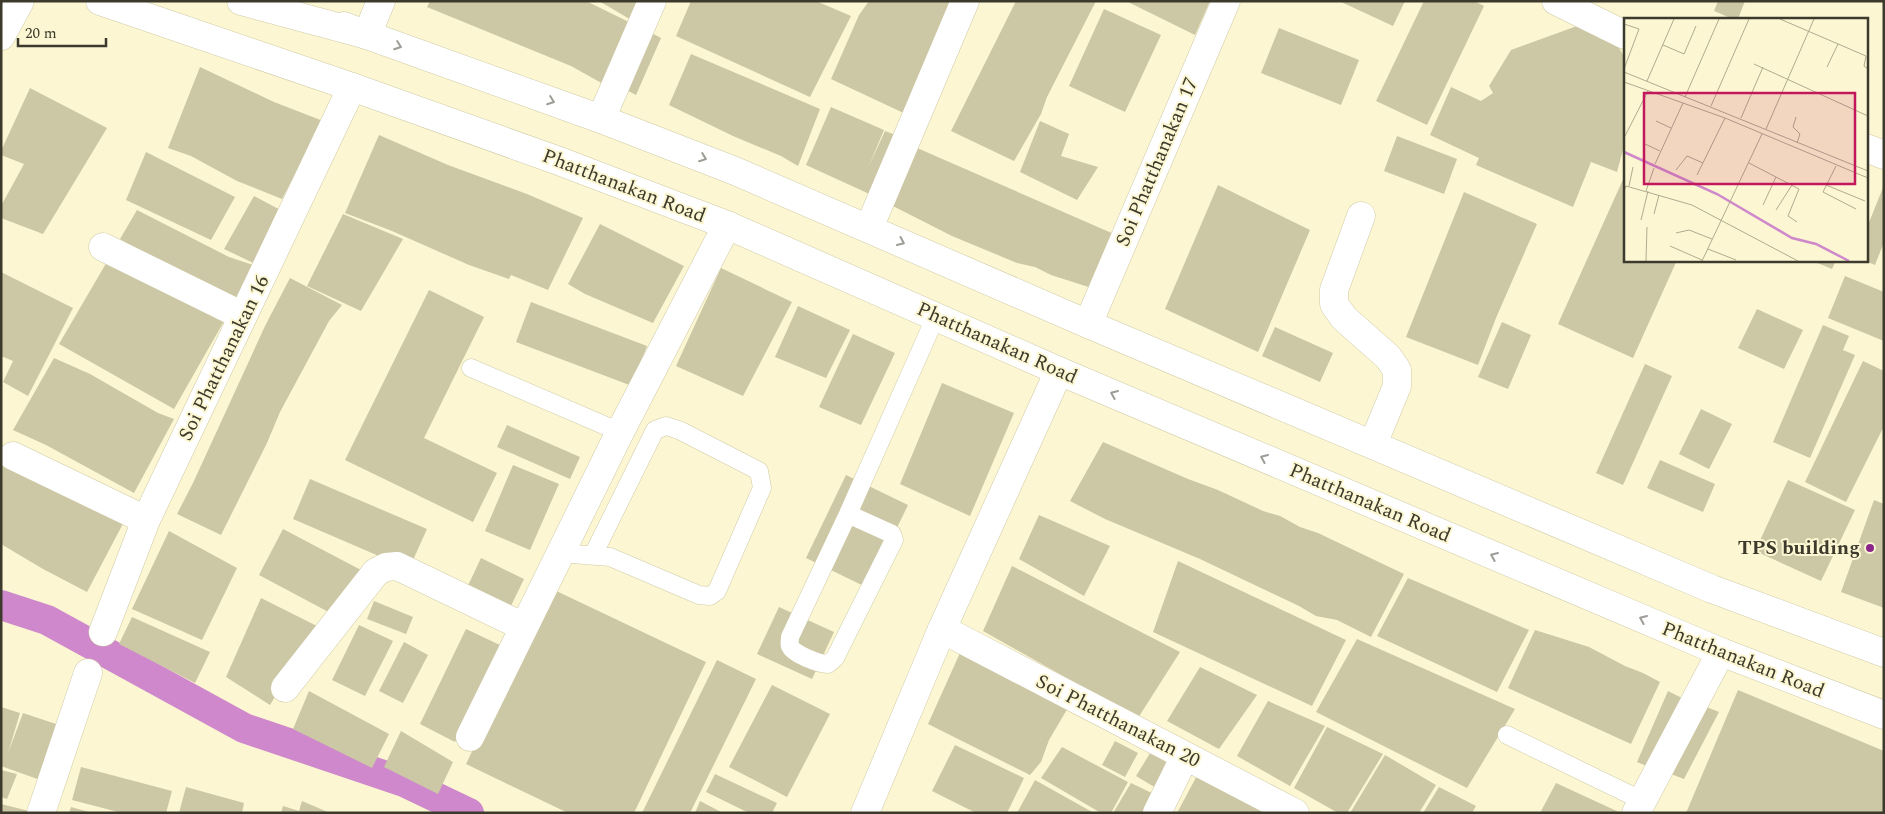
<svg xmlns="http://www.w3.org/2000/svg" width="1885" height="814" font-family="Spectral,serif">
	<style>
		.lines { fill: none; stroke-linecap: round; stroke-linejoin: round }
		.canal { stroke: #ce88cb; stroke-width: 30 }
		.building { fill: #ccc7a4 }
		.service-casing { stroke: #cfcaa7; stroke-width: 19 }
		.minor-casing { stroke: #cfcaa7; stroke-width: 29 }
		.tertiary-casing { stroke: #cfcaa7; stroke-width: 29 }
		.secondary-casing { stroke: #cfcaa7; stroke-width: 29 }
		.primary-casing { stroke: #cfcaa7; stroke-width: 29 }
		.service { stroke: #fff; stroke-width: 18 }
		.minor { stroke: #fff; stroke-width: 28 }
		.tertiary { stroke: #fff; stroke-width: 28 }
		.secondary { stroke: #fff; stroke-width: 28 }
		.primary { stroke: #fff; stroke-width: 28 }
		.oneway { stroke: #9e9c96 }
		.poi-dot { fill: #8c258b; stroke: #fcf7d2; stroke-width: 2 }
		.labels { text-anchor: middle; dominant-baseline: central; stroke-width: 4; stroke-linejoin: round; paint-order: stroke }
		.street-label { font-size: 20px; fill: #3c3a2c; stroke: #fcf7d2 }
		.poi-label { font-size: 20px; font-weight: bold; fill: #3c3a2c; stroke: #fcf7d2; text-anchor: end }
		.inset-river { fill: none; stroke: #ce88cb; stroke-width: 2.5 }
		.inset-road { fill: none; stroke: #afab90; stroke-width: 1 }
		.view { fill: #c2185b; fill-opacity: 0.15; stroke: #c2185b; stroke-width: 2.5 }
		.inset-edge { fill: none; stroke: #3c3a2c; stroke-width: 2.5 }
	</style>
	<rect width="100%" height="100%" fill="#fcf7d2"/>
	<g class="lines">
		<!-- canal -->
		<path class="canal" d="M1,605L47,620L244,728L404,782L469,813"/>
	</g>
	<!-- building -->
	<path class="building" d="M430,1H586L633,24L605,85L571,66L427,7Z
		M599,1H647L638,24Z
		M691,1H816L851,16L810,97L676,36Z
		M869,1H959L910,116L831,79L859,15Z
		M1016,1H1096L1047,97L1041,114L1014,161L951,131Z
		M1126,1H1210L1195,35Z
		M1339,1H1405L1393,26Z
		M1424,1H1474L1484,6L1427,125L1376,101Z
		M1718,1H1745L1738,19H1733L1714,11Z
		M1104,9L1161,35L1125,112L1069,86Z
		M1577,26L1616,43L1625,58V142L1617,172L1591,162L1573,207L1476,165L1479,158L1430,135L1451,87L1481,101L1493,93L1489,86L1511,50Z
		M1279,28L1359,60L1341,105L1261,73Z
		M646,30L661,38L636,95L619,86Z
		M691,54L820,109L798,166L781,156L733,136L669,105Z
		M200,67L274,102L323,121L282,199L237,181L191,156L168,148Z
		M30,88L107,128L43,234L1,218V206L24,164L1,155V151Z
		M831,107L884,130L868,168L885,131L901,137L876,197L806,165Z
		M1040,121L1069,134L1061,156L1098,167L1077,200L1020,172Z
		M379,135L448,165L527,194L583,218L548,290L511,275L509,279L469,265L392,231L345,213Z
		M1397,136L1457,159L1444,194L1384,171Z
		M908,144L1123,238L1101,291L1051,275L1035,267L1017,263L952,236L883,201Z
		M146,152L235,197L211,240L126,200Z
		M1625,175V260H1677L1633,358L1558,324Z
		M1218,185L1310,230L1258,352L1165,309Z
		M1884,185V242L1875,265L1863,260H1866V230Z
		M1464,192L1537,224L1496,318L1478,365L1406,337Z
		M254,196L288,214L262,267L224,249Z
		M137,210L229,257L253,265L246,305L180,273L120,239Z
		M343,214L403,239L361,311L307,286Z
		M600,224L684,266L653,323L585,294L568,284Z
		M108,260L227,316L174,409L59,344Z
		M1810,260H1836L1832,269Z
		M721,268L792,302L743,396L676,366Z
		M1,272L73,308L28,396L3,382L13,361L1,356Z
		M1845,276L1884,292V341L1828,318Z
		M290,278L342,305L329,321L280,412L267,443L221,535L177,514L193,483L265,326Z
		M429,290L484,317L424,438L497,473L473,522L345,460Z
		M531,302L647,346L632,386L516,342Z
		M798,306L850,330L826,378L775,357Z
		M1757,309L1803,330L1784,369L1738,348Z
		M1502,322L1531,335L1508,389L1478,377Z
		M1823,325L1849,336L1843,350L1855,355L1810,458L1773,442Z
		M1275,327L1333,353L1320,382L1262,356Z
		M853,334L895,353L861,425L819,407Z
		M54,358L90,374L158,413L174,419L134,493L46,445L13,430Z
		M1863,361L1884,371V426L1846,502L1805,482Z
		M1645,364L1672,376L1623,485L1596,473Z
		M942,383L1014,413L970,516L900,484Z
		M1701,409L1732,424L1709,469L1679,454Z
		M507,425L580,457L570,479L497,447Z
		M1103,442L1188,479L1218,490L1263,511L1280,516L1300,527L1318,533L1404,574L1371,637L1337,620L1316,616L1299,606L1200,559L1105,519L1070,501Z
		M6,457L126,518L87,592L43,569L1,544V467Z
		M1660,460L1715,484L1703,512L1647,488Z
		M513,465L559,484L530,550L485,531Z
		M846,475L908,505L868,588L806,558Z
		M310,479L427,529L409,569L293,519Z
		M1788,480L1855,510L1821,581L1755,551Z
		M1874,500L1884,504V608L1841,592Z
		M1039,515L1110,546L1084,596L1019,559Z
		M283,529L361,570L336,616L259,575Z
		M169,531L237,568L202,640L132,609Z
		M481,558L524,579L506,616L463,596Z
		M1178,561L1346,640L1312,706L1153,632Z
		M1012,566L1180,652L1138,718L983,631Z
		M1408,578L1529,630L1497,692L1377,636Z
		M550,588L706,662L634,813H568L466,764Z
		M261,598L317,626L270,705L226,677Z
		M374,601L413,617L406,634L367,619Z
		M779,607L834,632L812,679L757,654Z
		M132,617L210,652L195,683L119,644Z
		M359,625L393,641L365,696L332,680Z
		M466,629L502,646L455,742L420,724Z
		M1535,630L1589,647L1625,666L1643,673L1660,682L1631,744L1508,688Z
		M1357,639L1515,709L1467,788L1316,712Z
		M404,642L428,655L403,703L379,691Z
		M964,644L1072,701L1049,740L1041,762L1030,775L928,724Z
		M717,660L756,679L690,813H642Z
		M1200,667L1257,695L1219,749L1167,721Z
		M772,685L830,714L787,797L729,767Z
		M1738,690L1884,751V813H1686Z
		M309,691L389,734L372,768L293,729Z
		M1668,691L1688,701L1654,769L1637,762Z
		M1268,701L1325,726L1290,786L1237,756Z
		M1699,704L1719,712L1684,779L1663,771Z
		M1,707L20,713L8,753L23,713L62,726L43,781L1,766Z
		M1327,727L1383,754L1347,813H1338L1294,788Z
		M401,731L453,762L438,794L384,767Z
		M1115,741L1138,753L1125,777L1102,765Z
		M955,745L1024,778L1007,813H976L932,791Z
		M1062,747L1128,782L1111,813H1101L1041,778Z
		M1152,750L1177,764L1161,791L1136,776Z
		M1385,755L1436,785L1419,813H1350Z
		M81,767L172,791L166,813H122L72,800Z
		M1,770L17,774L7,799L1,797Z
		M1200,770L1266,807L1263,813H1177Z
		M715,774L777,803L772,813H749L706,792Z
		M1035,780L1094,813H1017Z
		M1131,783L1158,796L1148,813H1113Z
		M1556,783L1621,813H1540Z
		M186,787L244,803L242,813H179Z
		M1439,787L1476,806L1472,813H1423Z
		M302,801L330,813H281L283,806L299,811Z
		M700,801L723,813H695Z
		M1,804L33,812V813H1Z
		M71,807L89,812V813H69Z"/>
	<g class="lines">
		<defs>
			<path id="service" d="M471,368L620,432
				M848,514L892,534L894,540L835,658L828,664C819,664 793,654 790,646C789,643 790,640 790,637L848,514L936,316
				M560,553L610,557L699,595L710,596L717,591L762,488L759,471L679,430L666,426L655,430L593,555
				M1507,735L1643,801"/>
			<path id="minor" d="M1556,1L1625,35
				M367,35L381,1
				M1,36L20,1
				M601,119L652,1
				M1866,148L1884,155
				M1361,216L1334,290V304L1344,318L1388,357L1397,370V386L1373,444
				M869,228L965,1
				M103,247L243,316
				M1088,324L1226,1
				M13,456L146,520
				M942,629L1295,813
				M103,632L146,520L352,87
				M285,688L376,572L386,567L397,566L524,627
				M470,737L620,432L727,225
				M41,813L88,673
				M1157,813L1185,756
				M1636,813L1721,652"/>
			<path id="tertiary" d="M865,813L942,629L1059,371"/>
			<path id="secondary" d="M100,1L352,87L559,161L727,225L1059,371L1721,652L1884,715
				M344,26L367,35L601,119L735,171L1088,324L1712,589L1884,653"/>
			<path id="primary" d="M241,1L367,35"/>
		</defs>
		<!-- service casing -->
		<use href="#service" class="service-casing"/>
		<!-- minor casing -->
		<use href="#minor" class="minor-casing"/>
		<!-- tertiary casing -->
		<use href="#tertiary" class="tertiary-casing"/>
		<!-- secondary casing -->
		<use href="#secondary" class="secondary-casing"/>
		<!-- primary casing -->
		<use href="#primary" class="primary-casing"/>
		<!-- service -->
		<use href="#service" class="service"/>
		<!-- minor -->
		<use href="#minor" class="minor"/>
		<!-- tertiary -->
		<use href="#tertiary" class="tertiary"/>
		<!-- secondary -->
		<use href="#secondary" class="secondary"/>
		<!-- primary -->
		<use href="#primary" class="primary"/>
	</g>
	<!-- one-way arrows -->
	<defs><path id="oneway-chevron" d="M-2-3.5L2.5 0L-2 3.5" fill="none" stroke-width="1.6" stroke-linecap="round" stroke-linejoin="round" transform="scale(1.25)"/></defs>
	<g class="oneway">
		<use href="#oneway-chevron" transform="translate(398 46) rotate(20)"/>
		<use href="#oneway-chevron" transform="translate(551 101) rotate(20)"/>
		<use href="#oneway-chevron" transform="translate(703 158) rotate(21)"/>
		<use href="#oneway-chevron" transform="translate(901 242) rotate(24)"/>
		<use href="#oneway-chevron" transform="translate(1114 394) rotate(-157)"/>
		<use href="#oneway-chevron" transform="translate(1264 458) rotate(-157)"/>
		<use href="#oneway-chevron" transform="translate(1494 556) rotate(-157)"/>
		<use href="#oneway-chevron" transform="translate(1643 619) rotate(-157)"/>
	</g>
	<!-- markers -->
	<circle class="poi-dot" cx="1870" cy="548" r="5"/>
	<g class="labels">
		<!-- street labels -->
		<g class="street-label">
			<text transform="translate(1157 162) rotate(-67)">Soi Phatthanakan 17</text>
			<text transform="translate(624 186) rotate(21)">Phatthanakan Road</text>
			<text transform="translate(997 343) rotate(24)">Phatthanakan Road</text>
			<text transform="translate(224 358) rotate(-64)">Soi Phatthanakan 16</text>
			<text transform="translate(1370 503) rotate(23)">Phatthanakan Road</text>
			<text transform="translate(1743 660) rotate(22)">Phatthanakan Road</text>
			<text transform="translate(1118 721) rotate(27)">Soi Phatthanakan 20</text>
		</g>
		<!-- poi labels -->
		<g class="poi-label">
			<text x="1860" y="548">TPS building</text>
		</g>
	</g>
	<!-- overview -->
	<g transform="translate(1624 18)">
		<rect width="244" height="244" fill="#fcf7d2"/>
		<path class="inset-river" d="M0,134L93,176L168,220L192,226L225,243"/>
		<path class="inset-road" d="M156,1L242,38L240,48L244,51M0,6L15,11L0,51M39,27L60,36L72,8M130,46L244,98M203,49L214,26M0,54L244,153M23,63L50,1M0,64L101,100L244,160M61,79L95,1M87,88L125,1M172,99L169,109L176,116L173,125M117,100L139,49M32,103L47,110M142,111L190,1M1,118L24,73M21,126L36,133M125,145L175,171L164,198L173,204M31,146L59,85M212,148L199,174L232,191M52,152L63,138L79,145M73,157L101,100M202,167L241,183M5,168L9,149M0,173L2,168L68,187L174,243M22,173L30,150M139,187L152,159M152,192L168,167M30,196L35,177M17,202L24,173M52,215L65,212L88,221M46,228L78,242M84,231L112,242M22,243L23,209M78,243L138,116"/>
		<path class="view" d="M20,75H231V166H20Z"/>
		<rect width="244" height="244" class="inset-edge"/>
	</g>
	<!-- border -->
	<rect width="1885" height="814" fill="none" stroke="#3c3a2c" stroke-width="5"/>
	<!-- scale -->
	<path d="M18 38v8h88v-8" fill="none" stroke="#3c3a2c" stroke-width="2.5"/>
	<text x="25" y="38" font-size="15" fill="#3c3a2c" stroke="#fcf7d2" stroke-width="4" paint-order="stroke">20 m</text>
</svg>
